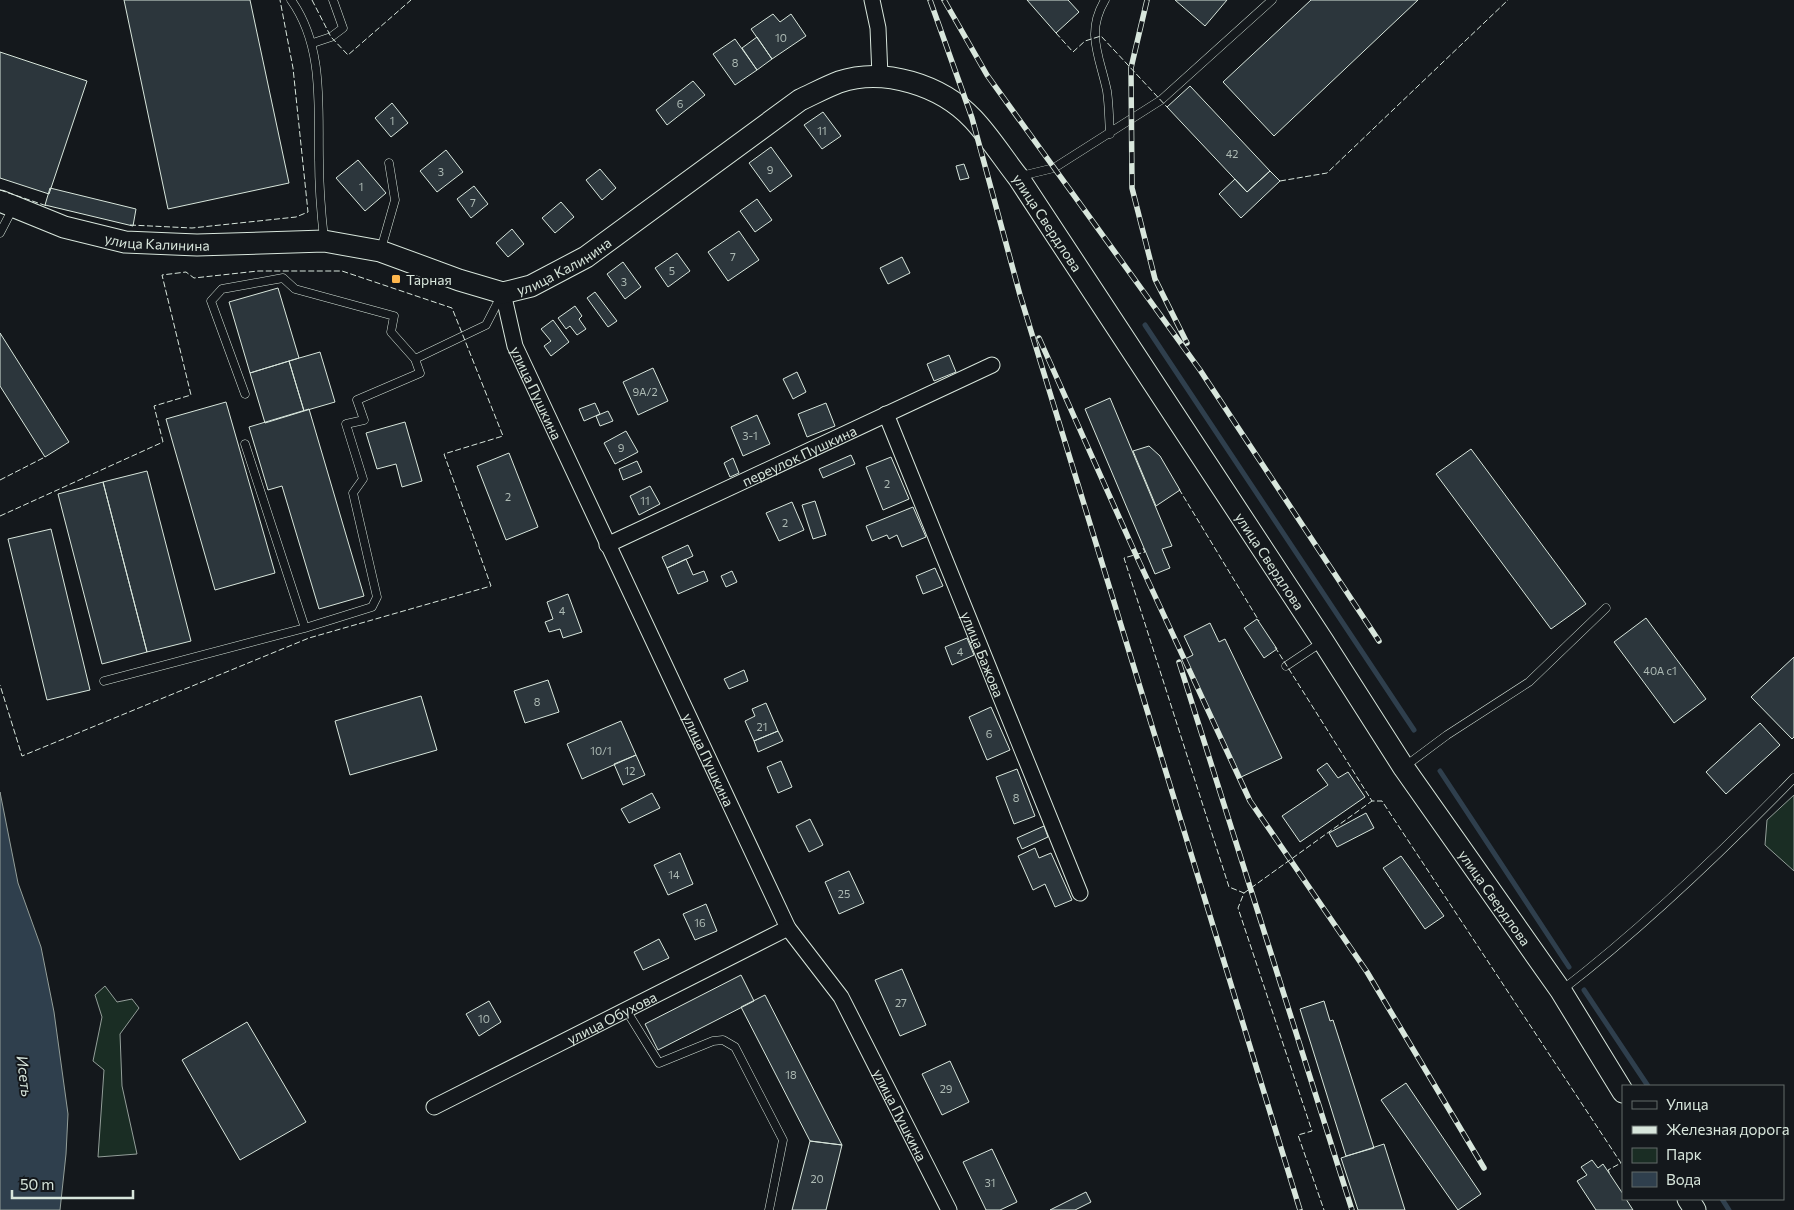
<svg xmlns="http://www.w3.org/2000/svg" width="1794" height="1210" font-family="Commissioner,sans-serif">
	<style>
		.green { fill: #1a2d24; stroke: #939e99 }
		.water { fill: #2f3f4d; stroke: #939e99 }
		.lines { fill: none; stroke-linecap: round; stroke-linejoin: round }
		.stream { stroke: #2f3f4d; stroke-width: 5 }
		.building { fill: #2c363c; stroke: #d8e6dc }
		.lane-casing { stroke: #d8e6dc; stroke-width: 9 }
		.street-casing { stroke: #d8e6dc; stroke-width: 17 }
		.secondary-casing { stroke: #d8e6dc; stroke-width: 23 }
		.lane { stroke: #14181c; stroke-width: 8 }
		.street { stroke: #14181c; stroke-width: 15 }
		.secondary { stroke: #14181c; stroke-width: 21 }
		.rail-casing { stroke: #d8e6dc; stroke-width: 5.5 }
		.rail { stroke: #14181c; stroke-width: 4; stroke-dasharray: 11; stroke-linecap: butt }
		.fence { stroke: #d8e6dc; stroke-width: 1; stroke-dasharray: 6 2.5; stroke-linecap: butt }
		.poi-dot { fill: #ffb74d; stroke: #14181c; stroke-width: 2 }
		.labels { text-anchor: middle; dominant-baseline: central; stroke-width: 4; stroke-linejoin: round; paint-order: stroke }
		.number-label { font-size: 11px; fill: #adbab4 }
		.street-label { font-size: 14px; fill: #d8e6dc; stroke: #14181c }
		.poi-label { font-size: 14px; fill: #d8e6dc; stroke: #14181c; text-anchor: start }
		.water-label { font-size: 15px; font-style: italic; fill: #d8e6dc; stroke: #14181c }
	</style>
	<rect width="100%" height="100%" fill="#14181c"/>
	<!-- green -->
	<path class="green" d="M1794,795V871L1765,845L1767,820Z
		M105,986L117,1002L132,999L139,1008L120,1034L122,1086L137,1154L98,1157L104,1070L93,1061L102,1017L95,995Z"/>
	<!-- water -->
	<path class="water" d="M0,792L18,883L41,947L54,1012L68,1114L66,1154L60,1210H0Z"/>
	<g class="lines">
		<!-- stream -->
		<path class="stream" d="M1145,325L1414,730
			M1440,771L1569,967
			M1584,990L1648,1086
			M1722,1199L1729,1210"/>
	</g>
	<!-- building -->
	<path class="building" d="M124,0H250L289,183L168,209Z
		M1027,0H1068L1079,12L1056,33Z
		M1175,0H1227L1205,26Z
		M1311,0H1418L1274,136L1223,82Z
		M773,14L780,22L791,14L806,36L772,59L751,29Z
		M757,37L772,59L757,70L742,48Z
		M735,39L757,70L735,85L713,54Z
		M0,52L87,81L49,194L0,178Z
		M693,81L705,95L667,125L656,110Z
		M1190,86L1270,171L1247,192L1167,107Z
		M392,103L408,123L391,137L375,118Z
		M823,112L841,136L822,149L804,125Z
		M771,147L792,176L770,192L749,163Z
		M446,150L463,172L437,192L420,171Z
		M358,160L386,193L365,211L336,178Z
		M964,164L969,178L960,180L956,166Z
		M600,169L616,188L602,200L586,180Z
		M1270,171L1280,181L1241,218L1219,194L1235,179L1247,192Z
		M474,186L488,204L471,218L457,199Z
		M50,188L136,209L133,226L45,205Z
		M757,199L772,220L755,232L740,211Z
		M561,202L574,217L555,233L542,218Z
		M512,229L524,244L508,257L496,243Z
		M739,231L759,260L728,281L708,252Z
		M677,253L690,271L668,287L655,268Z
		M902,257L910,273L888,284L880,268Z
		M623,262L641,287L625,299L607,274Z
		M278,288L299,358L250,373L229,302Z
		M595,292L617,321L608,327L587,298Z
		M575,306L582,316L579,319L586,329L577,335L570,326L566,329L558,318Z
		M553,320L569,342L551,356L544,346L551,341L541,329Z
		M0,333L69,442L45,457L0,386Z
		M320,352L335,402L304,411L289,361Z
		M949,355L956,372L934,381L927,364Z
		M289,361L304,411L265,423L250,373Z
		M653,368L668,401L638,415L623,382Z
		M797,372L806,392L793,399L783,379Z
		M1110,398L1172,546L1162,549L1170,568L1155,574L1085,409Z
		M226,402L275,573L215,590L166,419Z
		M595,403L600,414L584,421L579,409Z
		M826,403L835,426L807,437L798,414Z
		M309,409L364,596L319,609L282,486L268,490L249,427Z
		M608,411L613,421L600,426L596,416Z
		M757,415L770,444L743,456L731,427Z
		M405,422L422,481L402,487L396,464L377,469L366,433Z
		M626,431L638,452L615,464L604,443Z
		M1149,446L1160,456L1180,490L1156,506L1133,451Z
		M1471,449L1586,604L1551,629L1436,474Z
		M509,453L538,527L506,540L477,466Z
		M851,455L855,464L823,478L819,469Z
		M891,457L909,499L883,510L866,467Z
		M733,458L739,473L730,477L724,463Z
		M637,461L642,472L623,480L619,469Z
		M147,471L191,641L147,652L103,482Z
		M103,482L147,652L102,664L58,494Z
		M650,486L660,504L639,515L630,496Z
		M815,501L826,535L813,539L802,505Z
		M792,502L804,530L779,541L766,513Z
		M913,507L926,537L902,547L897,535L889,539L887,535L872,541L866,526Z
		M51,529L90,690L47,700L8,539Z
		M688,545L693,556L667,568L662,557Z
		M686,559L693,575L704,571L708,581L678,594L667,568Z
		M935,568L943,586L923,594L916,576Z
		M732,571L737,582L726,587L721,576Z
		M568,594L582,632L563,638L560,629L549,632L545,622L553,619L547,602Z
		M1646,618L1706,699L1674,723L1614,642Z
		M1257,619L1277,649L1264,658L1244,628Z
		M1210,623L1219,642L1225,639L1282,758L1239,778L1183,660L1193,655L1184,636Z
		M967,638L974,655L952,665L945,647Z
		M1794,657V737L1792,739L1751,697Z
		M744,670L748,681L729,689L724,679Z
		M548,680L559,712L525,723L514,691Z
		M421,696L437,750L350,775L335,721Z
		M766,703L778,731L754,741L745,721L755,716L752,709Z
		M991,707L1010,750L987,760L969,717Z
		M621,721L636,755L582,779L567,744Z
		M1760,723L1780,745L1726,794L1706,772Z
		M778,731L783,741L758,752L754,741Z
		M636,755L645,775L623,785L614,764Z
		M781,761L792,787L778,793L767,767Z
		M1327,763L1338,778L1348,772L1365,797L1300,842L1282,816L1328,785L1317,770Z
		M1017,769L1035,816L1014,824L996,777Z
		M652,793L660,808L629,823L621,809Z
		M1366,813L1374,828L1337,847L1329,833Z
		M810,819L823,845L809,852L796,826Z
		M1044,826L1048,837L1022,849L1017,838Z
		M1035,848L1039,858L1051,853L1072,900L1055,907L1045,884L1033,890L1018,856Z
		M680,853L693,884L668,895L654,865Z
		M1401,856L1444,916L1425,929L1383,868Z
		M849,871L864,903L839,914L825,882Z
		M706,904L717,931L695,940L683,914Z
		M659,939L669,958L643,970L634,952Z
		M902,969L926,1025L900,1036L875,980Z
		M741,975L754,1001L658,1050L645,1024Z
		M765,995L842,1145L810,1141L741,1007Z
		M489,1001L501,1022L479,1036L466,1014Z
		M1324,1001L1330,1021L1333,1020L1374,1148L1346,1156L1300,1009Z
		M247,1022L306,1122L240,1160L182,1060Z
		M950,1061L969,1102L942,1115L922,1074Z
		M1406,1083L1481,1194L1458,1210L1381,1100Z
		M810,1141L842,1145L826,1210H792Z
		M1384,1144L1405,1210H1358L1341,1158Z
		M992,1149L1017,1202L1000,1210H986L963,1162Z
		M1592,1160L1598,1168L1603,1164L1623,1194V1199H1626L1633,1210H1596L1577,1181L1587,1175L1581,1167Z
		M1086,1192L1091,1202L1075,1210H1050Z"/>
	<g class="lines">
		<defs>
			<path id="lane" d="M291,0C324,46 318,105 319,159C319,185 321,212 324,239
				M1105,0C1085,33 1100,57 1107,91C1109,104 1109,119 1110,134
				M313,43L331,37L343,28L333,0
				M1021,176L1054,168L1161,100L1272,0
				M0,233L13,208
				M381,249L395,200L389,163
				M245,394L211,301L222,289L283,278L295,289L394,316L391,332L415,359
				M245,444L305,628L372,607L377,597L353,493L363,479L346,424L364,420L357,400L420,373L415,359L486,325L502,294
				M1286,666L1322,642
				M104,681L305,628
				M1404,767L1447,735L1529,682L1606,608
				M1562,990C1645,926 1721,853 1794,778
				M626,1010L659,1063L713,1041L723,1040L735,1047L783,1140L769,1210"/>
			<g id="street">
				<path d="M872,0L878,28L880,76"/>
				<path id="s1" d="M503,293L515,346L788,928L841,997L949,1210"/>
				<path id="s2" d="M886,414L1080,893"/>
				<path id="s3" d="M607,545L992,365"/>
				<path id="s4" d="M434,1107L788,928"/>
			</g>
			<g id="secondary">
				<path id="s5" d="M0,201L64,227L125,242L197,245L324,241L380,251L459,280L503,293L531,286L586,257L800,100C813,94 826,87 839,82C884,67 941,85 973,119C990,137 1003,158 1018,177L1323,641L1404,768L1561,991L1623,1092"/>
				<path d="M1688,1199L1695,1210"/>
			</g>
		</defs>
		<!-- lane casing -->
		<use href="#lane" class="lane-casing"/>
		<!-- street casing -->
		<use href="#street" class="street-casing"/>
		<!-- secondary casing -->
		<use href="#secondary" class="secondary-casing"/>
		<!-- lane -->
		<use href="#lane" class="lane"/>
		<!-- street -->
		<use href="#street" class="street"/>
		<!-- secondary -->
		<use href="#secondary" class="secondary"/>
		<defs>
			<path id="rail" d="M930,0L972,118L1020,295L1300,1210
				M944,0L987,75L1200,370L1379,641
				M1147,0L1131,68L1132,188L1155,279L1187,343
				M1039,338L1136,555L1250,801L1367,972L1484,1168
				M1179,662L1352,1210"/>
		</defs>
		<!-- rail casing -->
		<use href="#rail" class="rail-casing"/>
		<!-- rail -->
		<use href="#rail" class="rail"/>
		<!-- fence -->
		<path class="fence" d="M312,0L331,37L348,55L411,0
			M1056,33L1073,52L1085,41L1101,36L1167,107
			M1280,181L1327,173L1508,0
			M0,190L47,206
			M130,225L192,228L296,217L308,212L293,68L280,0
			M0,480L45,457
			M1179,489L1259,621
			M0,516L163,442L154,406L191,395L162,275L186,272L194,278L258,271H342L452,308L503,436L444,454L491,586L309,638L22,756L0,685
			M1143,548L1145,552L1124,558L1229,887L1244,893L1238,908L1312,1131L1298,1135L1324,1210
			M1275,647L1372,801H1382L1621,1163L1608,1170L1610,1174
			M1244,893L1372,801"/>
	</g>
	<!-- markers -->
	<rect class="poi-dot" x="391" y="274" width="10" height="10" rx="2.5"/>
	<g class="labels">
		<!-- number labels -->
		<g class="number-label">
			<text x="781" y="37">10</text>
			<text x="735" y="62">8</text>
			<text x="680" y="103">6</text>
			<text x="392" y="120">1</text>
			<text x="822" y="130">11</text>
			<text x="1232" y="153">42</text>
			<text x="770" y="169">9</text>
			<text x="441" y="171">3</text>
			<text x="361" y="186">1</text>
			<text x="473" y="202">7</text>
			<text x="733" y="256">7</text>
			<text x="672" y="270">5</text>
			<text x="624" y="281">3</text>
			<text x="645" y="391">9А/2</text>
			<text x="750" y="435">3-1</text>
			<text x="621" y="447">9</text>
			<text x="887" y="483">2</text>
			<text x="508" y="496">2</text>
			<text x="645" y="500">11</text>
			<text x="785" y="522">2</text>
			<text x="562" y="610">4</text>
			<text x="960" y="651">4</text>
			<text x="1660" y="670">40А с1</text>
			<text x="537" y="701">8</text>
			<text x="762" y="726">21</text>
			<text x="989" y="733">6</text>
			<text x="601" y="750">10/1</text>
			<text x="630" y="770">12</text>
			<text x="1016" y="797">8</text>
			<text x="674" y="874">14</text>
			<text x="844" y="893">25</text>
			<text x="700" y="922">16</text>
			<text x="901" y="1002">27</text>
			<text x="484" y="1018">10</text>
			<text x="791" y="1074">18</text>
			<text x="946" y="1088">29</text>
			<text x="817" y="1178">20</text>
			<text x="990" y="1182">31</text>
		</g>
		<!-- street labels -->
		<g class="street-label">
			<text stroke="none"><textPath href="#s5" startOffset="1191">улица Свердлова</textPath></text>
			<text stroke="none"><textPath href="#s5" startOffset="164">улица Калинина</textPath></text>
			<text stroke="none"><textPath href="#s5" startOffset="585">улица Калинина</textPath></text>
			<text stroke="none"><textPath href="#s1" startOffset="106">улица Пушкина</textPath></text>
			<text stroke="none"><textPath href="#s3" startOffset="212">переулок Пушкина</textPath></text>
			<text stroke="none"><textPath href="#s5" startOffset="1596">улица Свердлова</textPath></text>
			<text stroke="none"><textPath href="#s2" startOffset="259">улица Бажова</textPath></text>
			<text stroke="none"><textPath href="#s1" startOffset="511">улица Пушкина</textPath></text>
			<text stroke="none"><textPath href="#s5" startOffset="2001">улица Свердлова</textPath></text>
			<text stroke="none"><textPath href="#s4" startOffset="199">улица Обухова</textPath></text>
			<text stroke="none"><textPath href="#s1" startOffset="916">улица Пушкина</textPath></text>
		</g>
		<!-- poi labels -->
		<g class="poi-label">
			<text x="406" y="279">Тарная</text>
		</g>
		<!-- water labels -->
		<g class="water-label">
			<text transform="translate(25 1076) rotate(83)">Исеть</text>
		</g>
	</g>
	<!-- legend -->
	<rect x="1622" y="1085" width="162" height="115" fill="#14181c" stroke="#626a69"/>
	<rect x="1632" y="1101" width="25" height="8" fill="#14181c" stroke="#626a69"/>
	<text x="1666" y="1110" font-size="15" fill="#d8e6dc">Улица</text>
	<rect x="1632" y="1126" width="25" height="8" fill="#d8e6dc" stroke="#626a69"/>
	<text x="1666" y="1135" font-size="15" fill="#d8e6dc">Железная дорога</text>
	<rect x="1632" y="1148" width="25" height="15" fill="#1a2d24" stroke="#626a69"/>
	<text x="1666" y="1160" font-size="15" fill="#d8e6dc">Парк</text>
	<rect x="1632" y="1172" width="25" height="15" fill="#2f3f4d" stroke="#626a69"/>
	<text x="1666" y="1185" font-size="15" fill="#d8e6dc">Вода</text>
	<!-- scale -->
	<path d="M12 1190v8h121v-8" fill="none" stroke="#d8e6dc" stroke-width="2.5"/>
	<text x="20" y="1190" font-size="15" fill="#d8e6dc" stroke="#14181c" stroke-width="4" paint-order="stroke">50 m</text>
</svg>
